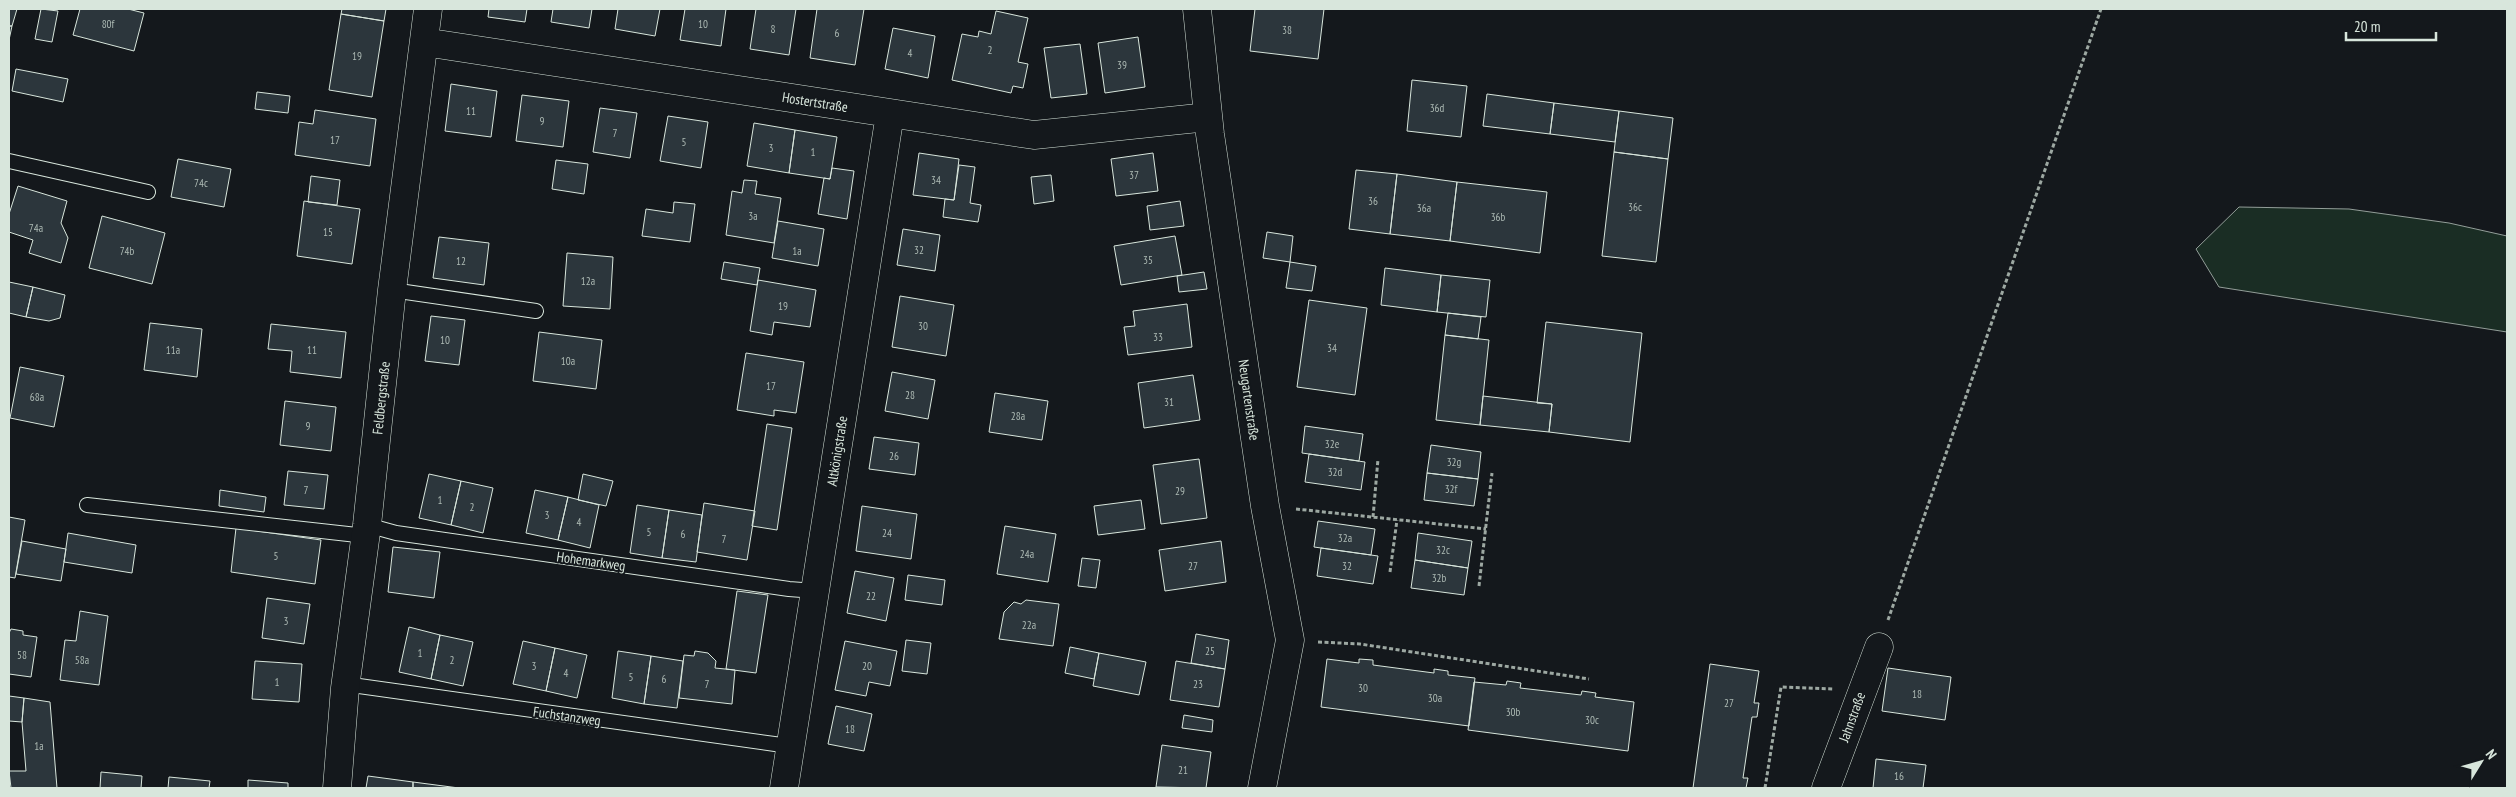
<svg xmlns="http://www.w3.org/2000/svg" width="2516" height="797" font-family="'PT Sans Narrow',sans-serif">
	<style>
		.green { fill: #1a2d24; stroke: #939e99 }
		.building { fill: #2c363c; stroke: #d8e6dc }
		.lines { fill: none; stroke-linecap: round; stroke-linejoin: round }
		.service-casing { stroke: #d8e6dc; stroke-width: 16 }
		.minor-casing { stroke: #d8e6dc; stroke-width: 29 }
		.path { stroke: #9da8a2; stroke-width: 3; stroke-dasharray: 4 2.5; stroke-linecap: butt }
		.service { stroke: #14181c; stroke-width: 14 }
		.minor { stroke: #14181c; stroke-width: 28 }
		.labels { text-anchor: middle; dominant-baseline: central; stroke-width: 4; stroke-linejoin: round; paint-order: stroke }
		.number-label { font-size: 11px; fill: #adbab4 }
		.street-label { font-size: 14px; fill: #d8e6dc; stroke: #14181c }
	</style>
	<rect width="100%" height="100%" fill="#14181c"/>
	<!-- green -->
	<path class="green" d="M2239,207L2349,209L2449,223L2507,236V332L2219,287L2196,249Z"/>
	<!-- building -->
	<path class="building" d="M9,9H17L12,26H9Z
		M41,9L58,11L52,42L35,39Z
		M80,9H128L144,13L134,51L73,35Z
		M342,9H386L384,21L341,14Z
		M489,9H527L525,22L488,17Z
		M553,9H592L589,28L551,22Z
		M618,9H660L655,36L615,29Z
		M685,9H726L721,46L680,40Z
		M756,9H796L789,55L750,49Z
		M817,9H864L855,65L810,58Z
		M1255,9H1324L1318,59L1250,51Z
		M996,11L1028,18L1018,62L1028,64L1023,88L1013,86L1011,93L952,80L962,34L978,37L979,31L991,34Z
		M341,14L384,21L372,97L329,90Z
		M9,26H12L9,40Z
		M893,28L935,36L928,78L885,69Z
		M1138,37L1145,87L1105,93L1098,43Z
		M1080,44L1087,94L1051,98L1044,48Z
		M16,69L68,79L63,102L12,91Z
		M1412,80L1467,86L1461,137L1407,131Z
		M451,84L497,91L491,137L445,131Z
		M257,92L290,96L288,113L255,109Z
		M1487,94L1554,103L1550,134L1483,126Z
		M522,95L569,101L563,147L516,141Z
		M1554,103L1619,111L1615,142L1550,134Z
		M600,108L637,113L630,158L593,152Z
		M315,110L376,119L370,166L295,155L299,122L313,124Z
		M1619,111L1673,118L1668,159L1614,152Z
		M668,116L708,122L701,168L660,161Z
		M754,123L795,130L789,173L747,166Z
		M795,130L837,137L830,179L789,173Z
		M1614,152L1668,159L1656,262L1602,256Z
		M919,153L959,159L954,200L913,195Z
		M1153,153L1158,191L1116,196L1111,159Z
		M178,159L231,169L224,207L171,197Z
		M556,160L588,164L584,194L552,189Z
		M959,165L975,167L970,203L981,205L978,222L943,217L945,199L954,200Z
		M832,168L854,171L847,219L818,214L824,178L830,179Z
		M1356,170L1397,174L1390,234L1349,229Z
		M1397,174L1457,182L1450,241L1390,234Z
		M1051,175L1054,201L1034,204L1031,177Z
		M311,176L340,180L337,205L308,202Z
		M744,180L757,181L755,194L781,198L774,243L726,235L732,191L742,193Z
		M1457,182L1547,192L1540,253L1450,241Z
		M18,186L67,201L61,223L68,238L61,263L29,253L33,240L9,232V214Z
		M304,201L360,209L352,264L297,256Z
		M1180,201L1184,226L1150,230L1147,206Z
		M674,202L695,204L690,242L642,236L646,209L673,213Z
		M102,216L165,233L152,284L89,268Z
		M778,221L824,229L818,266L772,258Z
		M903,229L940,235L935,271L897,265Z
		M1267,232L1293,236L1290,262L1263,258Z
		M1175,236L1182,275L1121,285L1114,246Z
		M439,237L489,243L484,285L433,278Z
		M567,253L613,257L610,309L563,306Z
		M724,262L760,268L757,285L721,279Z
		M1290,262L1316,266L1312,291L1286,288Z
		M1385,268L1441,275L1437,312L1381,305Z
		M1204,272L1207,289L1179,292L1177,276Z
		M1441,275L1490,280L1486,317L1437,312Z
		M758,280L816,290L810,327L774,322L772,335L750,331Z
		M9,282L33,287L26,317L9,313Z
		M33,287L65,295L60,318L49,321L26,317Z
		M900,296L954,305L946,356L892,347Z
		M1309,300L1367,308L1355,395L1297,387Z
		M1187,304L1192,347L1128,355L1124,327L1135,326L1133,311Z
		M1448,313L1481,317L1478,339L1445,335Z
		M431,316L465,320L459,365L425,361Z
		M1546,322L1642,333L1630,442L1549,432L1552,404L1537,403Z
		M150,323L202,329L197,377L144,370Z
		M271,324L346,332L341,378L290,372L292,351L268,349Z
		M539,332L602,340L596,389L533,381Z
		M1445,335L1489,340L1480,425L1436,420Z
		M746,353L804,362L796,413L774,410V416L737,410Z
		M20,367L64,376L54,427L10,418Z
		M892,372L935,380L928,419L885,411Z
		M1193,375L1200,420L1144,428L1138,383Z
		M995,393L1048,401L1042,440L989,432Z
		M1483,396L1552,404L1549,432L1480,425Z
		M285,401L336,407L331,451L280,445Z
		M767,424L792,428L777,530L752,526Z
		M1305,426L1363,434L1359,461L1302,453Z
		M874,437L919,443L915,475L869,469Z
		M1431,445L1481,452L1478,479L1427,473Z
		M1309,454L1365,462L1361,490L1305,482Z
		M1199,459L1207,518L1161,524L1153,465Z
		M288,471L328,475L324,509L284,505Z
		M1427,473L1478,479L1474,506L1424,500Z
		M429,474L461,481L451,525L419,518Z
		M583,474L613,481L606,506L578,500Z
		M461,481L493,488L483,533L451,525Z
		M220,490L266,497L264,512L219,506Z
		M535,490L568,497L558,540L526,533Z
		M568,497L599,505L590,548L558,540Z
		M1141,500L1145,529L1098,535L1094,506Z
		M704,503L755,511L747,560L697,552Z
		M637,505L669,510L662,558L630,553Z
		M862,506L917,514L911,559L856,551Z
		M669,510L702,515L696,562L662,558Z
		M9,517L25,520L15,578L9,577Z
		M1318,521L1375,529L1371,555L1314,547Z
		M1005,526L1056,534L1048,582L997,574Z
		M236,528L321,540L315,584L231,572Z
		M68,533L136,545L132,573L64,562Z
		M1418,533L1472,541L1468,568L1415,560Z
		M22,541L66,549L61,581L16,574Z
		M1221,541L1226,582L1165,591L1159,550Z
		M393,547L440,552L434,598L388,592Z
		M1321,548L1378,556L1373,584L1317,576Z
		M1082,558L1100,560L1096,588L1078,586Z
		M1415,560L1468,568L1464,595L1411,588Z
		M855,571L894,578L886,621L847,613Z
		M908,575L945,580L942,605L905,600Z
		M737,591L768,595L756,673L726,669Z
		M267,598L310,604L304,644L262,638Z
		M1026,600L1059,604L1053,646L999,639L1004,612L1014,602L1021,604Z
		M80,611L108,616L99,685L60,680L65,640L76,641Z
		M409,627L440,635L431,679L399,672Z
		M11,629L23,631V635L37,637L31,677L9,674V633Z
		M1196,634L1229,640L1225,669L1191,663Z
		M440,635L473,642L463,686L431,679Z
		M906,640L931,643L927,674L902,671Z
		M523,641L555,648L546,691L513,684Z
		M845,641L897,651L890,686L869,682L866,696L835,690Z
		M1070,647L1099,653L1094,679L1065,673Z
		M555,648L587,655L577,698L546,691Z
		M618,651L651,656L644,704L612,698Z
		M695,651L708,653L716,661L715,668L735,670L732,704L679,698L684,655L694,656Z
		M1099,653L1146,662L1139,695L1093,686Z
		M651,656L683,661L677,708L644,704Z
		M1327,659L1359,663V659L1373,660V665L1434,673V669L1448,671V675L1475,678L1469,726L1321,707Z
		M255,661L302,664L299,702L252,699Z
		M1176,661L1225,669L1219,707L1170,700Z
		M1710,664L1759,671L1754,703H1759L1757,717H1752L1743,778H1748L1746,788H1693Z
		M1888,668L1951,677L1945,720L1882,711Z
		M1507,681L1521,683L1520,688L1581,695L1582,691L1596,693L1595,697L1634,702L1628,751L1468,730L1474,682L1506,685Z
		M9,696L24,698L22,722L9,721Z
		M24,698L50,702L57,788H11L9,771H26L22,722Z
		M836,706L872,714L864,751L828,744Z
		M1184,715L1213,720L1212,732L1182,728Z
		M1162,745L1211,752L1206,788L1156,787Z
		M1876,759L1926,765L1923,788H1873Z
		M101,772L142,776L141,788H100Z
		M368,776L413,782V788H366Z
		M169,777L210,781L209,788H168Z
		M248,780L288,783V788H248Z
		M413,782L459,788H413Z"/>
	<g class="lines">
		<defs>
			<path id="service" d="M9,161L148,192
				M392,290L536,311
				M87,505L366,536
				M367,525L396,533L789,589L815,591
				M345,688L359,686L789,746"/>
			<path id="minor" d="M1197,9L1210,134L1265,506L1290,640L1262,788
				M424,42L1034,135L1208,117
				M337,788L345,688L367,525L392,290L428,9
				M784,788L890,114
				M1826,788L1879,647"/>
		</defs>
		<!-- service casing -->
		<use href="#service" class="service-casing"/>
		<!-- minor casing -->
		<use href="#minor" class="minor-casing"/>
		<!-- path -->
		<path class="path" d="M1296,509L1486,529
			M1373,517L1378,459
			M1390,572L1397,520
			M1479,586L1492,473
			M1888,620L2101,9
			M1318,642L1360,644L1589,679
			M1765,788L1781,687L1834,689"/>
		<!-- service -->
		<use href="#service" class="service"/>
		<!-- minor -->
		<use href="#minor" class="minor"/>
	</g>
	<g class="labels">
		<!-- number labels -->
		<g class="number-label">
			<text x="108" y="24">80f</text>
			<text x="703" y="24">10</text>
			<text x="773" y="29">8</text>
			<text x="1287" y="30">38</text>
			<text x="837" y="33">6</text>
			<text x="990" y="50">2</text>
			<text x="910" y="53">4</text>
			<text x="357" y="56">19</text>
			<text x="1122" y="65">39</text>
			<text x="1437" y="108">36d</text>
			<text x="471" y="111">11</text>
			<text x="542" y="121">9</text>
			<text x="615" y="133">7</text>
			<text x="335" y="140">17</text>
			<text x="684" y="142">5</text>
			<text x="771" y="148">3</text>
			<text x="813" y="152">1</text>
			<text x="1134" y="175">37</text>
			<text x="936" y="180">34</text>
			<text x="201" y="183">74c</text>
			<text x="1373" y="201">36</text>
			<text x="1635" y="207">36c</text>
			<text x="1424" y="208">36a</text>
			<text x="753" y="216">3a</text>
			<text x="1498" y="217">36b</text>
			<text x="36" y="228">74a</text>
			<text x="328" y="232">15</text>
			<text x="919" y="250">32</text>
			<text x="127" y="251">74b</text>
			<text x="797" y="251">1a</text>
			<text x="1148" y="260">35</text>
			<text x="461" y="261">12</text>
			<text x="588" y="281">12a</text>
			<text x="783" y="306">19</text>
			<text x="923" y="326">30</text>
			<text x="1158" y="337">33</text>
			<text x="445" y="340">10</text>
			<text x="1332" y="348">34</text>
			<text x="173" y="350">11a</text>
			<text x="312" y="350">11</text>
			<text x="568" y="361">10a</text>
			<text x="771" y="386">17</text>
			<text x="910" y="395">28</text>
			<text x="37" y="397">68a</text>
			<text x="1169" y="402">31</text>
			<text x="1018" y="416">28a</text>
			<text x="308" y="426">9</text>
			<text x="1332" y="444">32e</text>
			<text x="894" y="456">26</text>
			<text x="1454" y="462">32g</text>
			<text x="1335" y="472">32d</text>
			<text x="1451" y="489">32f</text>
			<text x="306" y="490">7</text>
			<text x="1180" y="491">29</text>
			<text x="440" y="500">1</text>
			<text x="472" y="507">2</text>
			<text x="547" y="515">3</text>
			<text x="579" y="522">4</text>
			<text x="649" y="532">5</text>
			<text x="887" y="533">24</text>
			<text x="683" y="534">6</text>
			<text x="1345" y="538">32a</text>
			<text x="724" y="539">7</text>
			<text x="1443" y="550">32c</text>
			<text x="1027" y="554">24a</text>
			<text x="276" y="556">5</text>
			<text x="1193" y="566">27</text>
			<text x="1347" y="566">32</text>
			<text x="1439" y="578">32b</text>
			<text x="871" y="596">22</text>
			<text x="286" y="621">3</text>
			<text x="1029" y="625">22a</text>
			<text x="1210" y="651">25</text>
			<text x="420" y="653">1</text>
			<text x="22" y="655">58</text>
			<text x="82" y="660">58a</text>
			<text x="452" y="660">2</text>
			<text x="534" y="666">3</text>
			<text x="867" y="666">20</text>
			<text x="566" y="673">4</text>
			<text x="631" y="677">5</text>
			<text x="664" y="679">6</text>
			<text x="277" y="682">1</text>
			<text x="707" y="684">7</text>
			<text x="1198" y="684">23</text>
			<text x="1363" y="688">30</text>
			<text x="1917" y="694">18</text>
			<text x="1435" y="698">30a</text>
			<text x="1729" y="703">27</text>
			<text x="1513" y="712">30b</text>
			<text x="1592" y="720">30c</text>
			<text x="850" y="729">18</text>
			<text x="39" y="746">1a</text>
			<text x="1183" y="770">21</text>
			<text x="1899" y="776">16</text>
		</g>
		<!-- street labels -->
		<g class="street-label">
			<text transform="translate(815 102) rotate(9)">Hostertstraße</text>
			<text transform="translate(381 398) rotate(-84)">Feldbergstraße</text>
			<text transform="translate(1249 400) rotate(82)">Neugartenstraße</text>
			<text transform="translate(837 451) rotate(-81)">Altkönigstraße</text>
			<text transform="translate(591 561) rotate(8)">Hohemarkweg</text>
			<text transform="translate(567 716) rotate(8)">Fuchstanzweg</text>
			<text transform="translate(1852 717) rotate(-70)">Jahnstraße</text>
		</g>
	</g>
	<!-- border -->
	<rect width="2516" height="797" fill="none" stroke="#d8e6dc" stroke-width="20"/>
	<!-- north arrow -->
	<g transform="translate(2481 762) rotate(53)" stroke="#14181c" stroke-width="4" paint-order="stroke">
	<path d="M0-4L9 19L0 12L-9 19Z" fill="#d8e6dc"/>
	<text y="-8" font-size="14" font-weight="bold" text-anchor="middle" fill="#d8e6dc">N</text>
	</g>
	<!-- scale -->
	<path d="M2346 32v8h90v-8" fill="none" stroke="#d8e6dc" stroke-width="2.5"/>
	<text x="2354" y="32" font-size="15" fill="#d8e6dc" stroke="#14181c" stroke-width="4" paint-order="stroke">20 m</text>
</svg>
